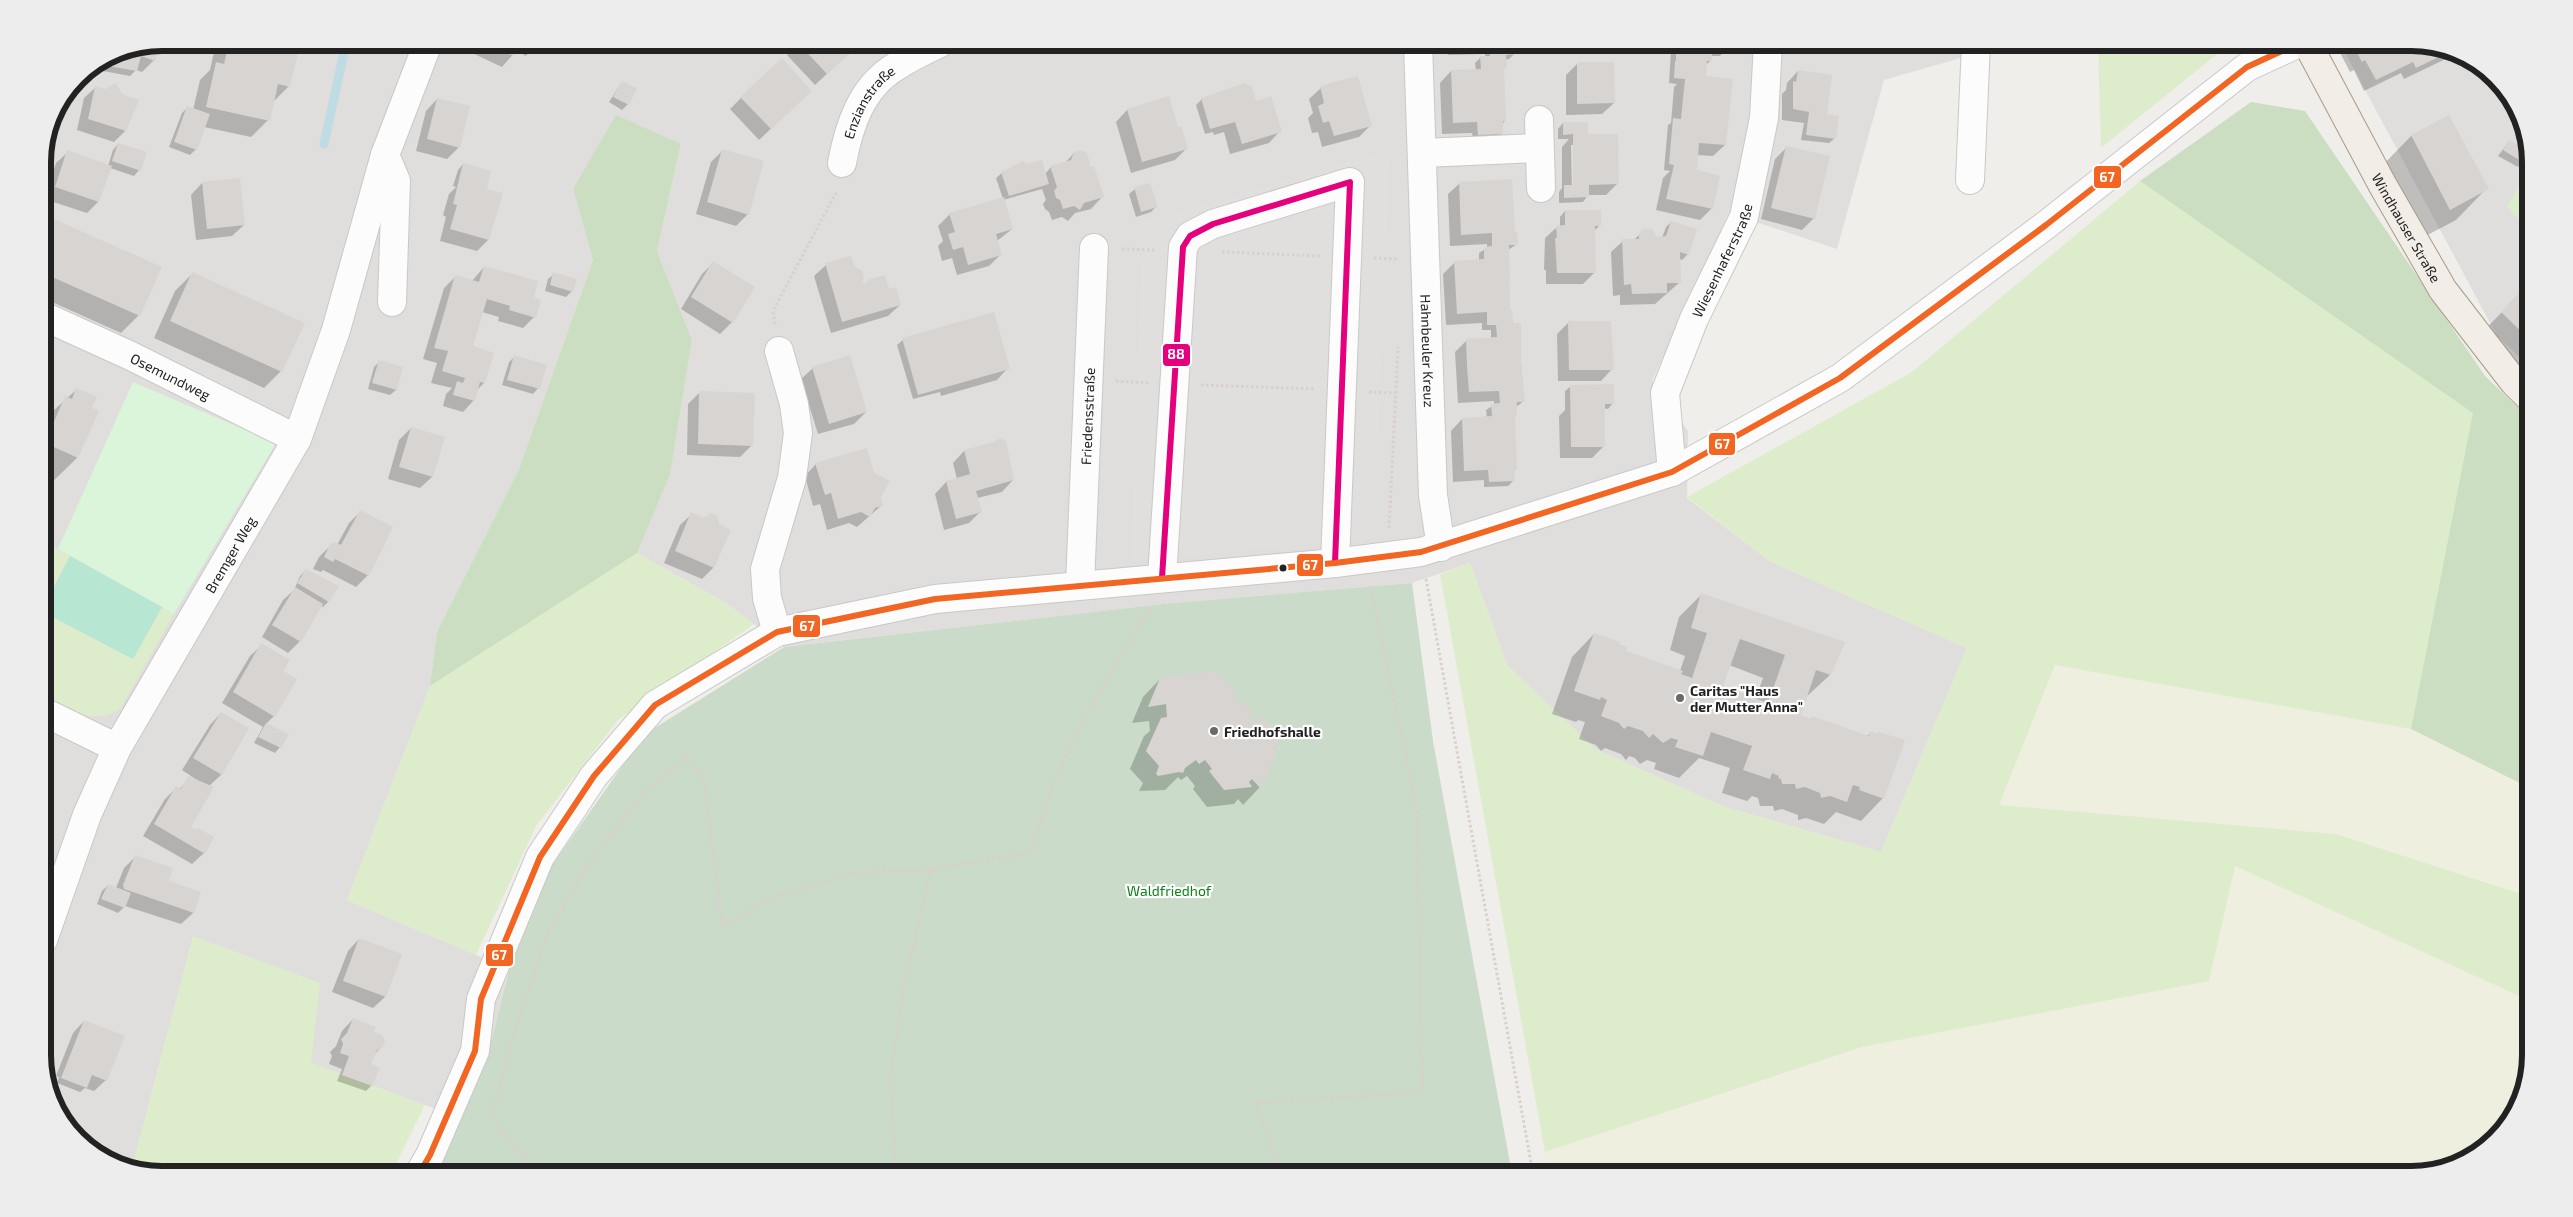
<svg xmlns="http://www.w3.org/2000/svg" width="2573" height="1217" font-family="'Exo 2',sans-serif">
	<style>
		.residential { fill: #dfdedc }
		.farmland { fill: #efefdf }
		.grass { fill: #ddeccb }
		.forest { fill: #cbdec1 }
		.cemetery { fill: #cadbca }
		.park { fill: #daf5da }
		.pitch { fill: #b7e6d2 }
		.parking { fill: #e0dfde }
		.shadow { fill: #0003; fill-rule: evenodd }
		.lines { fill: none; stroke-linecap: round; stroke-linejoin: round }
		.stream { stroke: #bfdbe3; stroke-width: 9 }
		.building { fill: #d7d4d2; fill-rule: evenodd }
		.minor-casing { stroke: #c9c8c7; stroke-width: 30 }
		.major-casing { stroke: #a79c86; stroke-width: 30 }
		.path { stroke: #dccecd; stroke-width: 3; stroke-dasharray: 2.5 2.5; stroke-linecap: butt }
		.minor { stroke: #fdfcfc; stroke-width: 28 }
		.major { stroke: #f3ede7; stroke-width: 28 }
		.bus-1-casing { stroke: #fff; stroke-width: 10 }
		.bus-2-casing { stroke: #fff; stroke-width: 10 }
		.bus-1 { stroke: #e5007d; stroke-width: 6 }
		.bus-2 { stroke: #f26522; stroke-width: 6 }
		.bus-dot { fill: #222; stroke: #fff; stroke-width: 2 }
		.poi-dot { fill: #6a6968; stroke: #fff; stroke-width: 2 }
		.labels { text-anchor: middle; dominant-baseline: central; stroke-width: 4.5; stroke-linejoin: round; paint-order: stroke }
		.street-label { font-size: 14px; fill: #222; stroke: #fff }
		.poi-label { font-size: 14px; font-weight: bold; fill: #222; stroke: #fff; text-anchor: start }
		.park-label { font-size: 14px; fill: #0c8416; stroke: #fff }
		.rim { fill: none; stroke: #222; stroke-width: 6 }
		.line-badge { stroke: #fff; stroke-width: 2 }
		.badge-label { font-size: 14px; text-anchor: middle; font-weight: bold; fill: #fff }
	</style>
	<rect width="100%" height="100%" fill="#f0eeeb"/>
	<!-- residential -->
	<path class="residential" d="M163,43H2013L1884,80L1837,249L1729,213L1652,381L1688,431L1687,498L1771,562L1967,648L1881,852L1725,807L1595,749L1507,665L1470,563L1412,583L1172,603L784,647L726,603L637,553L670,475L692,340L657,251L681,145L573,189L593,260L519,469L437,632L430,686L347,900L509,969L492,1039L460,1118L311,1063L193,937L132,1168L116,1165L63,1121L43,1062V155L52,116L78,78L117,52Z
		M2340,43H2410L2457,52L2510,96L2530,155V367L2497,336Z"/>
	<!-- farmland -->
	<path class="farmland" d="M2055,665L2411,729L2530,788V897L2336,834L1999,805Z
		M2235,866L2530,1001V1054L2521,1101L2477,1154L2411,1174H1549L1545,1152L1862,1047Z"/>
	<!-- grass -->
	<path class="grass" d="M2098,43H2229L2227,46L2101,148Z
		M2530,166V232L2507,207Z
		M2140,181L2474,413L2411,729L2055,665L1999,805L2336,834L2530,897V1001L2235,866L2209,981L1862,1047L1545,1152L1440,574L1470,563L1507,665L1595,749L1725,807L1881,852L1967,648L1771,562L1687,497L1912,372Z
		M43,541L70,556L43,608Z
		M637,553L726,603L754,624L618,720L536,826L476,955L347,900L430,686Z
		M162,607L174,614L120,709C97,725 68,711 43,703V612L133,659Z
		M193,936L320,983L311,1063L425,1105L391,1174H163L132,1168Z"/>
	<!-- forest -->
	<path class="forest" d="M2251,102L2305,111L2485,376L2530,419V788L2411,729L2473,413L2140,181Z
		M616,115L681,144L657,251L692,340L670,475L637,553L430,686L437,632L519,469L593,260L573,189Z"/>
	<!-- cemetery -->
	<path class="cemetery" d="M1412,583L1433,741L1512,1174H437L492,1039L526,902L645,734L784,647L1172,603Z"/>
	<!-- park -->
	<path class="park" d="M133,382L276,443L174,614L58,549Z"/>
	<!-- pitch -->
	<path class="pitch" d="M70,556L162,607L133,659L43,612V608Z"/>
	<!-- parking -->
	<path class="parking" d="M1390,150L1374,538L1131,561L1143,222Z"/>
	<!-- shadow -->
	<path class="shadow" d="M160,43L154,60L142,72L136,70L130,76L103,71L105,59L117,52Z
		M224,43H264L297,50L289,86L272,103L268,120L251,137L204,127L196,149L190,155L169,147L182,113L187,108L193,110L200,80L210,70L214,52Z
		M475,43H538L526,56L516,51L502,67L470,52Z
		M800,43H860L815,85L787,55Z
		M1089,43H1113L1095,53Z
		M1448,43H1511L1514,54L1509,59L1505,60V67L1503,70L1505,121L1502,124V133L1497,139L1473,140L1472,133L1442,134L1440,83L1451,71L1476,70L1475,63L1481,57H1485V54L1448,55Z
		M1551,43H1607L1603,47L1551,48Z
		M1676,43H1731L1720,56H1711V60L1706,65L1705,75L1725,145L1713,156L1697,155L1695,170L1712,208L1700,220L1656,210L1663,178L1670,171L1664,170L1668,125L1671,123L1674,87L1677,84L1669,83L1671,50Z
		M1781,43H1833V44L1828,49L1794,52L1793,43Z
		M2335,43H2392L2394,46L2395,43H2410L2458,53L2404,79L2401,73L2364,91L2354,70L2350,72Z
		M1577,64L1614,103L1602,114L1566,115V75Z
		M1798,71L1826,113L1835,138L1829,143L1801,140L1804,123L1782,120V94L1786,90L1787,83Z
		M622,82L635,89L628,104L622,110L609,102Z
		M1245,84L1255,102L1280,131L1269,143L1230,154L1224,132L1214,135L1213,132L1205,134L1196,105L1202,99L1213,96L1217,93Z
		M96,87L125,131L114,142L77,130L84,98Z
		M1321,88L1371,125L1359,137L1322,147L1318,132L1312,133L1308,118L1313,113L1309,99Z
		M741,98L799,102L759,140L730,109Z
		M437,99L459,147L447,159L416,151L426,111Z
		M1127,110L1178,128L1187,148L1175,160L1131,173L1116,122Z
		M2448,117L2487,188L2456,220L2418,240L2380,168L2411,136Z
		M1563,123L1587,134L1618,183L1606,195H1588L1583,202L1559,203V192L1562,188V147L1569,139H1558V129ZM1571,145H1574L1575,191H1572Z
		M2509,141L2523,162L2518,167L2498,156Z
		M118,144L139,170L134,176L110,168L98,202L87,213L44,199L56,163L68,152L108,166L113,150Z
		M1786,148L1814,218L1802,230L1761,219L1775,159Z
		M723,150L748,214L736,226L696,214L711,162Z
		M1074,153L1090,168L1102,197L1091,209L1075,213L1068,221L1062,217L1052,220L1049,212L1045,209L1043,204L1046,200L1042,189L1003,200L1012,229L997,241L1000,255L989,266L957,275L952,258L942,261L938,246L943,241L938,226L950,214L1003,199L996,178L1002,173L1045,174L1051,167L1064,164Z
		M463,164L484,189L501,194L488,240L477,251L440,241L446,217L443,215L449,194L456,187L453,186L458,170Z
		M202,183L244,225L232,236L196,240L191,195Z
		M1460,183L1513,233L1517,244L1508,250L1509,312L1519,338L1524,401L1516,407L1514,417L1516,468L1513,471V481L1508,486L1484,487V480L1453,482L1451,431L1462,419L1487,418L1486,410L1494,405V401L1458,403L1455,352L1467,340L1491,339V330H1482V323L1446,325L1443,274L1455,262L1479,261V253L1487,248V244L1450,246L1448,194Z
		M1135,189L1156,207L1151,212L1136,217L1129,194Z
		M1565,211L1600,225L1594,231L1595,272L1583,284H1546V270H1544L1545,238L1557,227H1560V217Z
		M50,218L160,268L138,316L121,333L43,298V225Z
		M1671,222L1688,254L1682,260L1679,259L1680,282L1655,304L1620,305V295L1613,296L1611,252L1623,241L1634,240L1644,230L1656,238H1662L1666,227Z
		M713,263L732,322L720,334L681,309L702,274Z
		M826,265L865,285L888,291L900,305L888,316L831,333L814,276Z
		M484,267L532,298L534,317L523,328L498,321L499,317L482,312L472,347L484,383L477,390L474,400L463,412L443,406L446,394L452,388L431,383L437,363L423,359L444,288L455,277L472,281Z
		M193,273L281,371L264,388L154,338L175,291Z
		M554,274L572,291L566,297L545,291L548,279Z
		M2530,283V390L2470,345Z
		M1569,322L1612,369L1601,381H1558L1557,334Z
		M903,340L1008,368L997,380L941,396L940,392L913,399L897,345Z
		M514,357L538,388L533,394L502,385L509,362Z
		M380,361L402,368L396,390L390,395L368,389L374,367Z
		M813,368L866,412L854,424L818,434L801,379Z
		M1571,386L1613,403L1608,409L1603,408L1604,446L1592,458H1560L1559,416L1565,410V391Z
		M76,390L91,409L97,411L77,458L45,489L43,488V420Z
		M700,392L752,445L740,457L687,455L688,404Z
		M411,428L432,477L420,488L388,479L399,440Z
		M964,451L1013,480L1002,492L977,498L980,512L969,523L944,530L935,494L946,482L957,479L953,463Z
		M816,464L880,497L882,505L857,527L849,523L827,530L820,504L813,506L805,476Z
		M360,512L368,575L356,587L323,570L321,572L313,569L319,557L331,545H337L349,523Z
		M692,514L730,530L713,568L702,579L664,563L680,525Z
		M306,570L328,602L323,607L321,606L300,641L288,653L262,637L283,600L294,590L300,576Z
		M1702,594L1830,675L1806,697L1799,716L1810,720L1812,717L1867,736L1871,733L1883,798L1861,821L1836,812L1824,824L1806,818L1798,820V815L1782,809L1774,811L1773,806H1760L1758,798L1752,796L1747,801L1722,793L1730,768L1699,758L1679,778L1654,769L1656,763L1647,760L1640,764L1635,758L1629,756L1626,760L1621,754L1605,748L1601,751L1596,745L1579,739L1585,722L1578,720L1576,722L1552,714L1572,657L1594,634L1618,645L1624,652L1680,671L1685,656L1670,650L1679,617ZM1729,665L1763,678L1755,700L1721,687Z
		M262,645L282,672L274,716L266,724L280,747L275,753L254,743L263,727L222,703L250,656Z
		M1160,679L1231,694L1253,722L1281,741L1273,749L1275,752L1259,788L1243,805L1238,799L1234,804L1207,807L1193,789L1195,786L1187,776L1181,780L1178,777L1165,790L1139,791L1143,783L1130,769L1144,736L1150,731L1149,721L1132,723L1143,697Z
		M221,713L248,729L221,775L209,786L189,828L204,853L192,864L143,836L165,799L176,788L179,790L189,778L200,782L182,770L210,725Z
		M136,856L167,882L200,893L193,913L181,924L125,906L118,913L97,904L102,891L108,885L116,888L124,868Z
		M359,939L401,955L385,997L373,1008L332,992L348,951Z
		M353,1019L373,1033L381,1047L374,1055L370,1064L378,1068L371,1086L366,1091L337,1081L342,1069L329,1064L332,1056L330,1052L336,1046L342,1031Z
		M84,1021L106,1080L94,1091L85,1088L80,1092L57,1083L59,1077L56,1076L73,1033Z"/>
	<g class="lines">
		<!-- stream -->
		<path class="stream" d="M324,144L346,43"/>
	</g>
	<!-- building -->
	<path class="building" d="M163,43L160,45L155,61L141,56L137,71L108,66L111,56L117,52Z
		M229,43H270L299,49L290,87L278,84L270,121L206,107L216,62L224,64Z
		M484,43H521L514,56Z
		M798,43H862L827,74Z
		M1489,43H1515L1516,54L1506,55L1507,68H1504L1506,121H1503V134L1478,135L1477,122L1453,123L1451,70L1481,69L1480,56H1490Z
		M1676,43H1732V45H1712V61H1707L1706,76L1733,79L1726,145L1699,143L1697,170L1720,176L1713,209L1666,199L1674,165L1669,164L1673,118L1681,119L1685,79L1674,78L1675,61H1695H1676Z
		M1799,43H1834V44L1799,47Z
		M2352,43H2410L2451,51L2416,68L2413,62L2376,80L2365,60L2362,62Z
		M782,58L812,91L771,129L740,97Z
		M1577,62H1614L1615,103L1577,104Z
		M1798,70L1832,75L1827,114L1839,116L1836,139L1806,135L1809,112L1793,109V81L1796,82Z
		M1358,76L1372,126L1334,136L1329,121L1323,123L1318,106L1324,103L1320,86Z
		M622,81L637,88L629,105L613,97Z
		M116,83L122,94L139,100L126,131L88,119L95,86L105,89Z
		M1245,83L1252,87L1256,101L1271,96L1282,132L1242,144L1235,122L1210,129L1201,98Z
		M1169,96L1178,127L1181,126L1188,149L1142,162L1127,109Z
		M437,98L470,106L460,148L427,139Z
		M187,106L210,114L197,150L174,142Z
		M2449,115L2489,189L2450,210L2411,135Z
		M1563,122H1588V134H1618L1619,184L1589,185V197L1564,198V185H1573V134L1563,135Z
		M2509,140L2529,152L2524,163L2503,150Z
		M118,143L147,152L141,171L112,161Z
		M1786,146L1830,156L1815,219L1771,208Z
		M722,149L764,161L749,215L707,202Z
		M67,150L112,166L99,202L55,187Z
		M1081,150L1087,153L1091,167L1094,166L1104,197L1084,203L1080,210L1074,206L1063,209L1060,200L1056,198L1054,191L1057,187L1050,166L1071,160L1074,152Z
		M1042,160L1049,184L1009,196L1001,172L1024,161L1026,164Z
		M463,163L491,171L487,189L503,193L489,240L450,229L457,205L453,204Z
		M240,178L245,225L207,229L202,182Z
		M1512,179L1515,232L1517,231L1518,245H1509L1510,310H1512L1513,323H1521V363L1525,402H1517V416H1515L1517,468L1514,469L1515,481L1489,482L1488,470L1464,471L1462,418L1492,416L1491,404L1500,403L1499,391L1469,392L1467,366L1466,339L1497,337L1496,325H1487V312L1457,314L1454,261L1484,259V247L1492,246V233L1461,235L1459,182Z
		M1150,183L1158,207L1141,212L1134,187Z
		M1004,197L1013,229L996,234L1002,255L968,265L963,247L953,250L948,234L955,232L949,213Z
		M1565,210H1601V226H1595L1596,273H1557L1555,238H1557L1556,226L1565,225Z
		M49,217L162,267L140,316L43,273V231Z
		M1671,221L1697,229L1689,255L1680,252L1681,283H1667V293L1632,294L1631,284L1624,285L1622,239H1639V233L1643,229H1652L1657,237L1666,236Z
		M851,256L855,267L862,270L864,278L862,282L865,284L869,279L885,275L889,289L896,287L901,305L842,322L825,263Z
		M713,261L755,287L733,323L691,297Z
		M484,266L538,281L534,297L541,300L536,318L509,310L510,306L487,299L473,346L494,353L485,383L480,382L475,401L453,395L457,381L463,383L465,378L442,371L448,351L434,348L455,275L479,282Z
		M192,272L305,323L282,372L170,321Z
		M553,272L577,279L573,292L550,285Z
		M2530,281V340L2501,312Z
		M994,312L1010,369L918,395L902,338Z
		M1568,321H1611L1614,370H1569Z
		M514,355L547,365L540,389L507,380Z
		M850,355L867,412L829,424L812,367Z
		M379,360L403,367L397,390L372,383Z
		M1614,384V404H1605V447H1571L1570,385Z
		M76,388L97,397L92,408L99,411L78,458L45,443L65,396L72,399Z
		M699,391L755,393L753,446L698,444Z
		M411,427L445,437L433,477L399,467Z
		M1000,438L1006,441L1014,480L976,491L982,512L956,519L946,481L970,474L964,450L994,442Z
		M867,448L874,473L890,481L881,497L883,506L875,508L870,517L861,512L838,519L831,493L825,495L815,463Z
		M360,510L393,527L369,576L335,559L333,562L324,557L330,544L335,542L341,545Z
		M691,512L704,518L711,513L717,516L719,524L731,530L714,568L675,551Z
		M306,569L339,586L329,602L297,583Z
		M295,587L323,604L301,642L272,625Z
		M1701,593L1845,642L1831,675L1816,670L1801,715L1811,719L1812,716L1869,736L1870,731L1878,734L1879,732L1905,740L1884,799L1859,790L1860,787L1853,785L1847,802L1830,796L1821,798L1820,793L1805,787L1796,789L1795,784H1782L1781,779L1778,778L1779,776L1772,773L1770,779L1743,770L1752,746L1711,732L1703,756L1675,747L1678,740L1671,738L1663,743L1653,734L1649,738L1643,731L1628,726L1624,729L1619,723L1601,716L1607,700L1601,697L1600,700L1574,691L1594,633L1620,642L1619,644L1627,647L1626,651L1683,671L1681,674L1692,678L1707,633L1691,628ZM1740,639L1785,655L1768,703L1723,686Z
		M261,643L290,660L283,671L297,679L275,717L233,692Z
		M1215,671L1223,681L1226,679L1236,692L1233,694L1240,703L1243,701L1252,713L1249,716L1253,721L1262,715L1282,741L1274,748L1277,752L1261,789L1252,779L1249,782L1252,787L1224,790L1209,771L1212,769L1205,760L1199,764L1196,760L1185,768L1183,773L1179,772L1158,776L1156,774L1159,766L1146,751L1161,718L1167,717L1166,704L1148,707L1160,678Z
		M221,712L249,728L222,775L193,758Z
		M266,723L289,734L281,748L258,737Z
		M188,776L214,787L191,827L196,830L198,828L214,837L205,854L154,824L176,786L181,789Z
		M135,855L173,868L169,881L201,892L194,913L124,889L123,885Z
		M108,884L131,893L125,908L101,899Z
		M359,938L402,954L386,997L343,981Z
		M353,1018L376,1027L374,1032L382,1035L385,1041L382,1048L377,1050L371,1064L380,1068L372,1086L342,1075L349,1056L340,1053L343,1044L341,1039L347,1033Z
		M84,1020L125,1036L107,1081L92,1075L87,1088L61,1078Z"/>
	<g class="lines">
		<defs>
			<g id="minor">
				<path id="s1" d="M1418,43L1433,495L1441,547"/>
				<path d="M1539,120L1541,188"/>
				<path d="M1423,153L1539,148"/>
				<path d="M385,155L396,181L392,302"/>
				<path id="s2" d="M842,163C849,126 861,88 895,67C909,58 925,50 940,43"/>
				<path d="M1970,180L1976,43"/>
				<path id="s3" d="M43,316L131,356L297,439"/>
				<path id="s4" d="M1672,472L1665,393L1694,319L1744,217L1764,118L1768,43"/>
				<path d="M1162,578L1183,247L1190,236L1213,224L1350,182L1335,563"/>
				<path id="s5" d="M1080,585L1094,248"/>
				<path d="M777,632L767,598L765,569L792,478L798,433L794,404L779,351"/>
				<path d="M43,715H50L117,748"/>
				<path id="s6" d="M43,940L87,815L117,748L297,439L336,330L385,155L428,43"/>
				<path d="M419,1174L430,1155L475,1051L481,999L540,857L594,776L655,705L777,632L935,599L1335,563L1421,552L1672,472L1840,378L2046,225L2247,67L2299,43"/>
			</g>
			<g id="major">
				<path id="s7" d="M2307,43L2382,184L2443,290L2514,382L2530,398"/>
			</g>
		</defs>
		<!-- minor casing -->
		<use href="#minor" class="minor-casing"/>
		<!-- major casing -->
		<use href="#major" class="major-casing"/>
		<!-- path -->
		<path class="path" d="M1122,249L1155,250
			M1222,252L1320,256
			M1374,258L1398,259
			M775,324L773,311L837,191
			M1116,381L1148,383
			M1201,385L1315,389
			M1369,392L1395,393
			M1389,528L1398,347
			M1426,579L1533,1174
			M529,1174L526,1161L491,1117L521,1010L549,931L592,859L644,792L686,758L704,779L722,926L779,895L857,873L931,869L1030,853L1051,789L1079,726L1151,607
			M896,1174L890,1080L903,989L931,869
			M1281,1174L1256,1103L1422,1092L1417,811L1370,586"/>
		<!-- minor -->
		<use href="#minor" class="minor"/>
		<!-- major -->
		<use href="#major" class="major"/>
		<defs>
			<path id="bus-1" d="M1162,578L1183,247L1190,236L1213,224L1350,182L1335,563"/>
			<path id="bus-2" d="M419,1174L430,1155L475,1051L481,999L540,857L594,776L655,705L777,632L935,599L1335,563L1421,552L1672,472L1840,378L2046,225L2247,67L2299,43"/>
		</defs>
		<!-- bus-1 casing -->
		<use href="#bus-1" class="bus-1-casing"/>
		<!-- bus-2 casing -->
		<use href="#bus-2" class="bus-2-casing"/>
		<!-- bus-1 -->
		<use href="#bus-1" class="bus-1"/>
		<!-- bus-2 -->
		<use href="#bus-2" class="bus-2"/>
	</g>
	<!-- markers -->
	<circle class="bus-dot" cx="1283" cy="568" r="4.5"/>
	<g class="poi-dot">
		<circle cx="1680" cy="698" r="5"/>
		<circle cx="1214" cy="731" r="5"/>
	</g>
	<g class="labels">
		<!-- street labels -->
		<g class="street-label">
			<text stroke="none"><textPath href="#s2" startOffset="68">Enzianstraße</textPath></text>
			<text stroke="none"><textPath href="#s7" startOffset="210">Windhauser Straße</textPath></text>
			<text stroke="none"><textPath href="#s4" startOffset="224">Wiesenhaferstraße</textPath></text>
			<text stroke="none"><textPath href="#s1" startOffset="308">Hahnbeuler Kreuz</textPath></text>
			<text stroke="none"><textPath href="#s3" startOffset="141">Osemundweg</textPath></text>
			<text stroke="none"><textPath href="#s5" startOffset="169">Friedensstraße</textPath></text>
			<text stroke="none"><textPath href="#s6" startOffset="430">Bremger Weg</textPath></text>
		</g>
		<!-- poi labels -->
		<g class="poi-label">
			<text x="1690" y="690">Caritas "Haus<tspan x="1690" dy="16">der Mutter Anna"</tspan></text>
			<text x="1224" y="731">Friedhofshalle</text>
		</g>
		<!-- park labels -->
		<g class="park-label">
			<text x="1169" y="890">Waldfriedhof</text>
		</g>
	</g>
	<!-- crop -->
	<path d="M0 0H2573V1217H0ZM162 51H2411A111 111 0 0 1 2522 162V1055A111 111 0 0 1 2411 1166H162A111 111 0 0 1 51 1055V162A111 111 0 0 1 162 51Z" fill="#ededed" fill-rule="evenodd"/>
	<path class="rim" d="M162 51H2411A111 111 0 0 1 2522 162V1055A111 111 0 0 1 2411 1166H162A111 111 0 0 1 51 1055V162A111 111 0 0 1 162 51Z"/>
	<g class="line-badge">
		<rect x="2093" y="165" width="29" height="24" rx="5" fill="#f26522"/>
		<rect x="1162" y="343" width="29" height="24" rx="5" fill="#e5007d"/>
		<rect x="1708" y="432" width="28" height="24" rx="5" fill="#f26522"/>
		<rect x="1296" y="553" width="28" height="24" rx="5" fill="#f26522"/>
		<rect x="792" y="614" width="29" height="24" rx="5" fill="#f26522"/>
		<rect x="485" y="943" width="29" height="24" rx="5" fill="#f26522"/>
	</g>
	<g class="badge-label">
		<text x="2107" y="182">67</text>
		<text x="1176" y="359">88</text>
		<text x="1722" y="449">67</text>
		<text x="1310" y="570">67</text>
		<text x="807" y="631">67</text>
		<text x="499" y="960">67</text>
	</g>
</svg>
